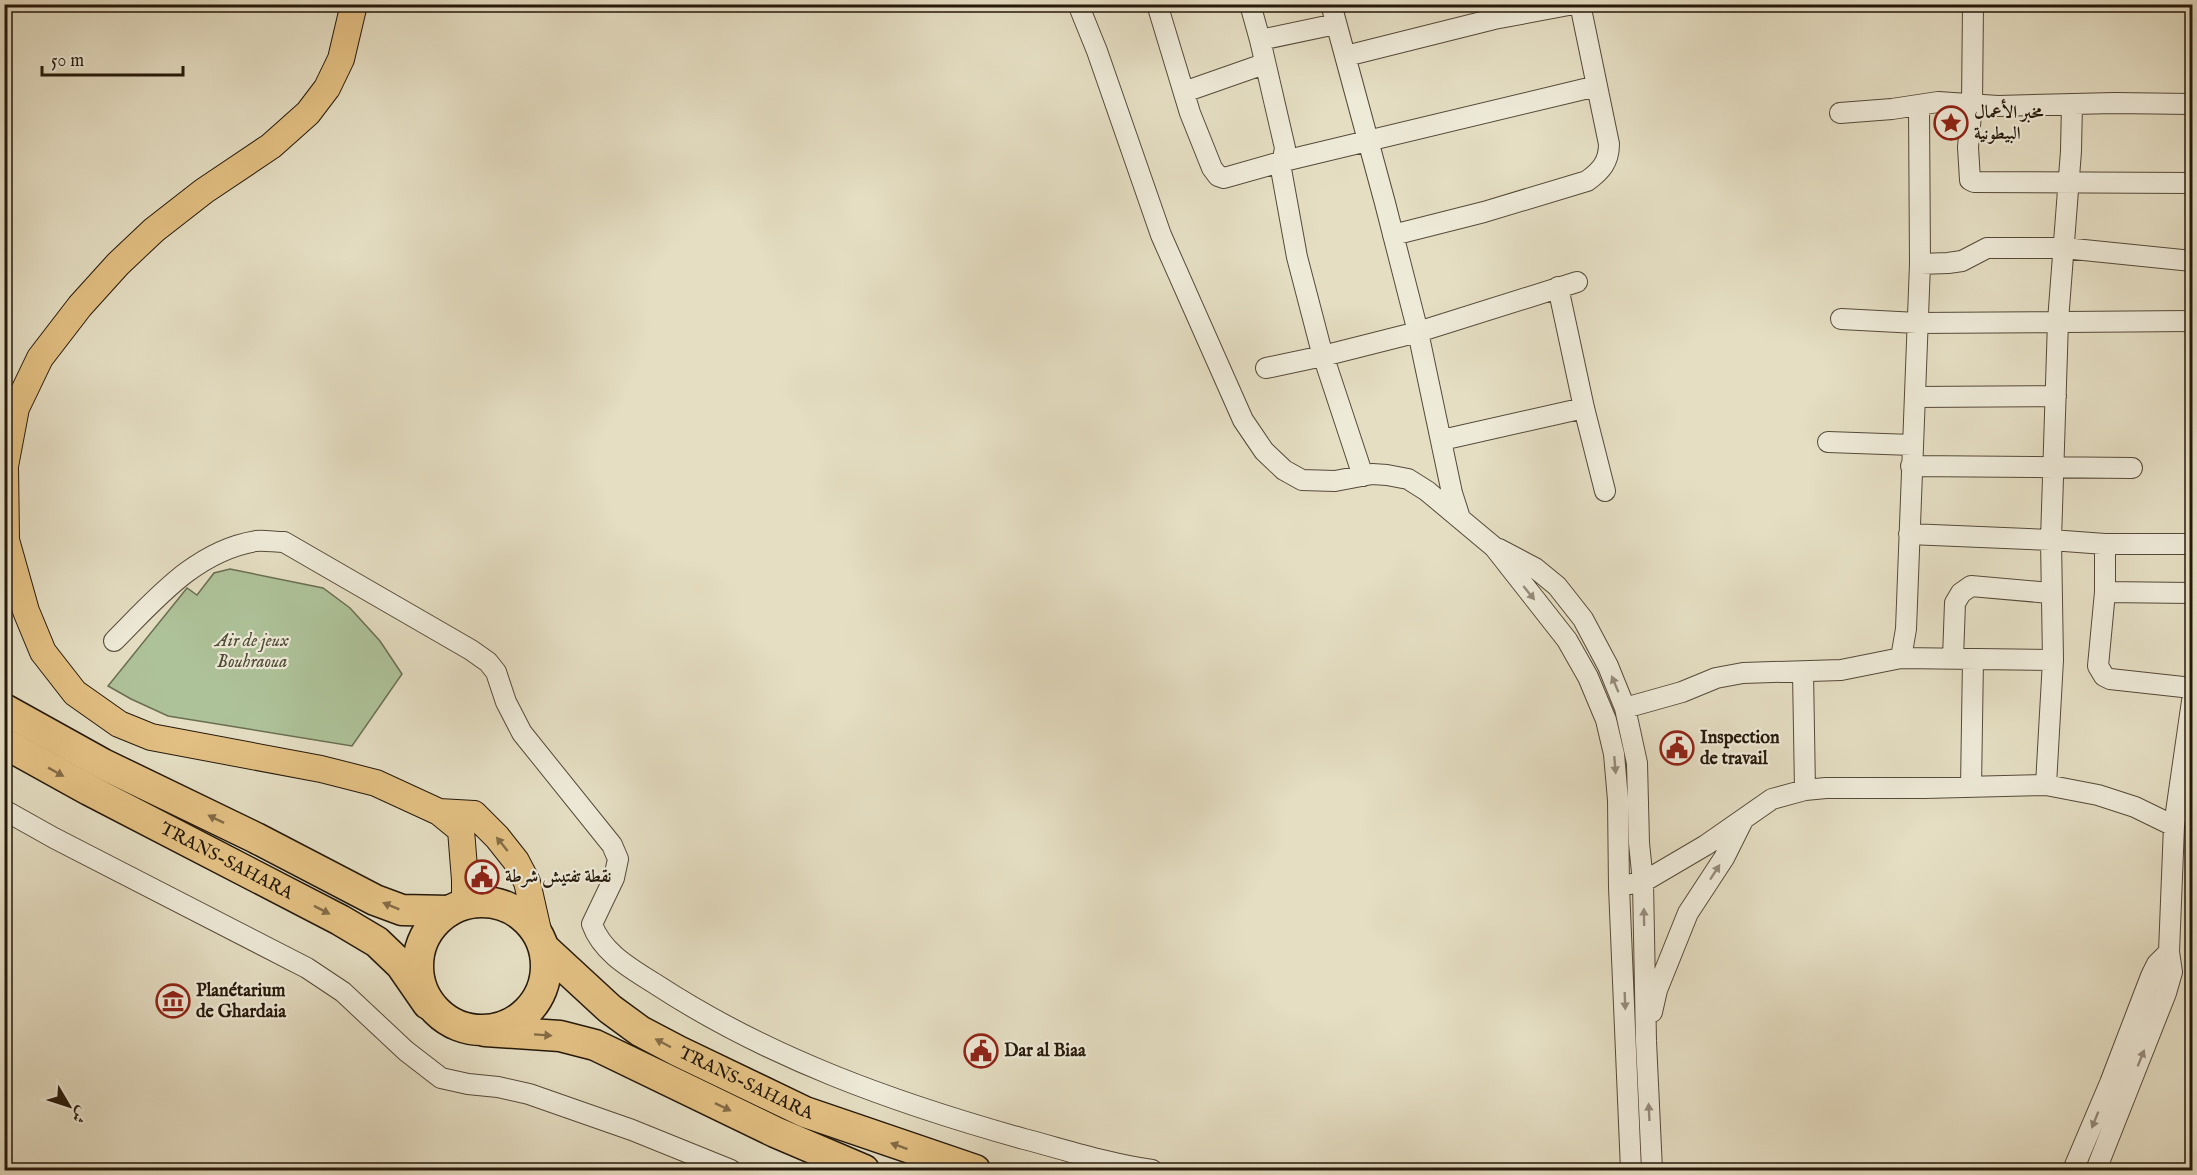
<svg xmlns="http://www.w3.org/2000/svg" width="2197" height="1175" font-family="'IM FELL English',Amiri,serif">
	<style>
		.green { fill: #aec299; stroke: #6a6e52; stroke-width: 1.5 }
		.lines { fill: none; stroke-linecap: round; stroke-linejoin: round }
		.minor-casing { stroke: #554a39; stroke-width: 22 }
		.major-casing { stroke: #25190b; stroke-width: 28 }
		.highway-casing { stroke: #25190b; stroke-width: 33 }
		.minor { stroke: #eeead8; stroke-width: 20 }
		.major { stroke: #e2bf82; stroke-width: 26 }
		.highway { stroke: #e2bf82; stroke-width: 30 }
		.oneway { fill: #948c7c }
		.oneway2 { fill: #846c46 }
		.labels { text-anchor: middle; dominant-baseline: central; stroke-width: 4.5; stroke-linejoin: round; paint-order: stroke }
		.poi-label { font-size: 18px; font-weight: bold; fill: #25190b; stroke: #eeead8; text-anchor: start }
		.park-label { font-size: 18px; font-style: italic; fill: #4e4c36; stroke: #eeead8 }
		.street-label { font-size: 18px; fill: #25190b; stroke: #eeead8 }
	</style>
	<rect width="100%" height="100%" fill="#e5dec3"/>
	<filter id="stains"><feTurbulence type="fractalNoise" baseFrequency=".00333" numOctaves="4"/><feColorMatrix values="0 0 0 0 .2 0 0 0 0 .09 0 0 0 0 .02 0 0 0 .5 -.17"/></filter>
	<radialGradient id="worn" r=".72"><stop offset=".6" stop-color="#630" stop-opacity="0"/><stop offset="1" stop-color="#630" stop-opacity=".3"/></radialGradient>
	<!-- green -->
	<path class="green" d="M230,569L323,588L350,608L380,641L402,674L352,746L168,716L131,699L108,686L187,588L197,595L214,573Z"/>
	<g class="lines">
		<defs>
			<path id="minor" d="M1078,4L1097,51L1161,235L1243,420L1264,451L1284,470L1302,480L1335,481L1372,474L1387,475L1408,479L1427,491L1494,547L1567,640L1588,677L1606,720L1614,754L1618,800L1619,887L1631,1170
				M1157,4L1190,113L1212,168L1218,176L1224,178L1284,161L1597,86
				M1250,4L1260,40L1285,148L1281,169L1297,257L1321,349L1363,476
				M1331,4L1385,203L1418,332L1452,493L1460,518
				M1973,4L1972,104L1968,147L1970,180L1974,182L2192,183
				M1260,40L1336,24
				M1346,56L1494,19L1574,4
				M1184,92L1264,64
				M2072,104L2071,151L2058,321L2051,540L2105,544V592L2098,666L2104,676L2110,679L2192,688
				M1840,113L1892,109L1938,102L1998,106L2114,103L2192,104
				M1393,235L1484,212L1587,181C1601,171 1609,162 1609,144L1580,4
				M1920,264L1948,263L1962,261L1987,248H2064L2192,261
				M1558,287L1584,408L1605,491
				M1841,319L1917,323L2192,321
				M1266,368L1323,356L1418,332L1577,282
				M1915,397L2056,396
				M1442,440L1584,408
				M1828,442L1912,445
				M1911,466L2132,468
				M1909,534L2051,540L2053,660L2046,785
				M2105,544H2192
				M1499,549L1535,568L1557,586L1583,619L1608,666L1625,708L1637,763L1639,843L1643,882L1646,1041L1652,1170
				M2105,592L2192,593
				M114,641C155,600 195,551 256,541C264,540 275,542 284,542L471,650L488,662L496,672L506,702L522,733L612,845L618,859L614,878L592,924C602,953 632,969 657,985C769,1058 895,1103 1024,1139C1066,1150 1109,1164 1152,1170
				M1901,658L2053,660
				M1953,658L1955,603L1961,593L1971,586L2050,593
				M1803,672L1805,790
				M1625,708L1682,692L1716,678L1743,673L1841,670L1901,658L1906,629L1920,264L1919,105
				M1971,787L1973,659
				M4,810L54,838L307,968L343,992L406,1051L441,1078L468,1084L498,1087L529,1094L632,1130L731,1170
				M1631,884L1643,882L1706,845L1772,799L1805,790L1826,788H1924L2046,785L2098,795L2135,807L2174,826
				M1652,1012L1657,990L1688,913L1724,858L1743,820
				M2073,1170L2110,1083L2151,976L2157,964L2169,952
				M2096,1170L2166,993L2172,972L2169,952L2174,826L2192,701"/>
			<path id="major" d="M354,4L341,59L327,88L308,113L271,146L204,191L154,230L118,264L80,306L40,358L16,408L5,466L6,540L26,611L43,652L75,693L119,724L151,737L321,769L376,783L439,812L461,830L465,880V904
				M439,812L474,814L497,837L516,861L527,882L539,935"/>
			<g id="highway">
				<path d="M4,709L103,764L256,838L375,900L402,910L449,911"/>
				<path id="s1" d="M4,743L89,790L340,920L377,942L401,965L428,1004"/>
				<circle cx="482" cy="966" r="64"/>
				<path id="s2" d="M545,949L610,1009L640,1031L678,1051L805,1112L975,1170"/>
				<path d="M485,1031L560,1036L595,1045L775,1132L864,1170"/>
			</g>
		</defs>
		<!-- minor casing -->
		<use href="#minor" class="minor-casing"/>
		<!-- major casing -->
		<use href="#major" class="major-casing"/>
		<!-- highway casing -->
		<use href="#highway" class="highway-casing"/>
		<!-- minor -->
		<use href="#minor" class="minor"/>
		<!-- major -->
		<use href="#major" class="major"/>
		<!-- highway -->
		<use href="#highway" class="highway"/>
	</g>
	<!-- one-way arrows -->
	<defs><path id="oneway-solid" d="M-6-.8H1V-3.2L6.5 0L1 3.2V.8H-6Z" transform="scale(1.5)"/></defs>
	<g class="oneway">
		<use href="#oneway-solid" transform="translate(1529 593) rotate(51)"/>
		<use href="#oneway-solid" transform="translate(1615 684) rotate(-113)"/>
		<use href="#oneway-solid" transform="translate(1615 765) rotate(85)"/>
		<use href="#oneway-solid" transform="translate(1715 872) rotate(-57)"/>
		<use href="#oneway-solid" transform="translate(1644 917) rotate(-91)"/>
		<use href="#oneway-solid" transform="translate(1625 1001) rotate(88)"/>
		<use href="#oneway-solid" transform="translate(2141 1058) rotate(-68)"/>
		<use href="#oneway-solid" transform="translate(1649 1112) rotate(-93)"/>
		<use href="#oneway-solid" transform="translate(2095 1120) rotate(112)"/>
	</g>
	<g class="oneway2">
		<use href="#oneway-solid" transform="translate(56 772) rotate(29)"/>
		<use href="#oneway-solid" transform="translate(216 819) rotate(-154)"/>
		<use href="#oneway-solid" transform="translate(502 844) rotate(-129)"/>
		<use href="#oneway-solid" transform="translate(391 906) rotate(-158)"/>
		<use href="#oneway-solid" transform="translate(322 910) rotate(27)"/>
		<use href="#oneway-solid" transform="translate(543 1035) rotate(4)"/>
		<use href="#oneway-solid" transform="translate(663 1043) rotate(-152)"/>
		<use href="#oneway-solid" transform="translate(723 1107) rotate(26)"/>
		<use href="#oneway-solid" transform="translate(899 1146) rotate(-160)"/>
	</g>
	<!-- icons -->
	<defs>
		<symbol id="sight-ring" viewBox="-11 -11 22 22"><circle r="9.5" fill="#eeead8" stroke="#8f2418" stroke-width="1.5"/><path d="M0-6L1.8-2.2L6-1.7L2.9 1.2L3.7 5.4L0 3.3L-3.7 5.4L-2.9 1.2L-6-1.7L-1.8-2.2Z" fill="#8f2418"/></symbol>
		<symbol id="civic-ring" viewBox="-11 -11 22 22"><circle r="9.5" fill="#eeead8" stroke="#8f2418" stroke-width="1.5"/><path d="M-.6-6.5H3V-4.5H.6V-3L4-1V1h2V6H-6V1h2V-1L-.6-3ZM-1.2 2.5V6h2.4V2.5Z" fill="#8f2418"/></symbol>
		<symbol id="museum-ring" viewBox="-11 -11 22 22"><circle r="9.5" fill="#eeead8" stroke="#8f2418" stroke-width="1.5"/><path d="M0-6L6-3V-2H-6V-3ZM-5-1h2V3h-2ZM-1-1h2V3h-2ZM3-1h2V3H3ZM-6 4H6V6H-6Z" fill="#8f2418"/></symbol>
	</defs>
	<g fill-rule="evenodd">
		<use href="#sight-ring" x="1932" y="104" width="38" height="38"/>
		<use href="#civic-ring" x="1658" y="729" width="38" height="38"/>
		<use href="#civic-ring" x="463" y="858" width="38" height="38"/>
		<use href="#museum-ring" x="154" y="982" width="38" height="38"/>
		<use href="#civic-ring" x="962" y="1032" width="38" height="38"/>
	</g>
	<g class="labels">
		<!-- poi labels -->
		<g class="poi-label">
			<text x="1974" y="113">مخبر الأعمال<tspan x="1974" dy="21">البيطونية</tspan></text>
			<text x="1700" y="738">Inspection<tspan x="1700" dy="21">de travail</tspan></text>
			<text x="505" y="877">نقطة تفتيش شرطة</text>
			<text x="196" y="991">Planétarium<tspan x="196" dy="21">de Ghardaia</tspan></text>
			<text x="1004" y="1051">Dar al Biaa</text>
		</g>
		<!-- park labels -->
		<g class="park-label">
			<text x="252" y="641">Air de jeux<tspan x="252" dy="21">Bouhraoua</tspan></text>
		</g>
		<!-- street labels -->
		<g class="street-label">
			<text stroke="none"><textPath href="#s1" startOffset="252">TRANS-SAHARA</textPath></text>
			<text stroke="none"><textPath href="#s2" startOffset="244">TRANS-SAHARA</textPath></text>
		</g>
	</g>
	<!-- margin -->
	<rect width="2197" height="1175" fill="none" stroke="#e5dec3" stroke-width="24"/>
	<rect x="6" y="6" width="2185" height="1163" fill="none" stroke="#25190b" stroke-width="3"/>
	<rect x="12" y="12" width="2173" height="1151" fill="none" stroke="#25190b" stroke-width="1.5"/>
	<!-- north arrow -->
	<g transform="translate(69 1106) rotate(129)" stroke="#eeead8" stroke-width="4.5" paint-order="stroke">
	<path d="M0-4.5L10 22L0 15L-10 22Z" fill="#25190b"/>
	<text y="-9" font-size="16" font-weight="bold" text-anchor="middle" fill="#25190b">ش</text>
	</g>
	<!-- scale -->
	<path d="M42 66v9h141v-9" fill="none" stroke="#25190b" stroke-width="3"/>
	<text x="51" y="66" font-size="18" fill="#25190b" stroke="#eeead8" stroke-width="4.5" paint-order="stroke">50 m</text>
	<rect width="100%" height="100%" filter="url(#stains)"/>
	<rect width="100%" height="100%" fill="url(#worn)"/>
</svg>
